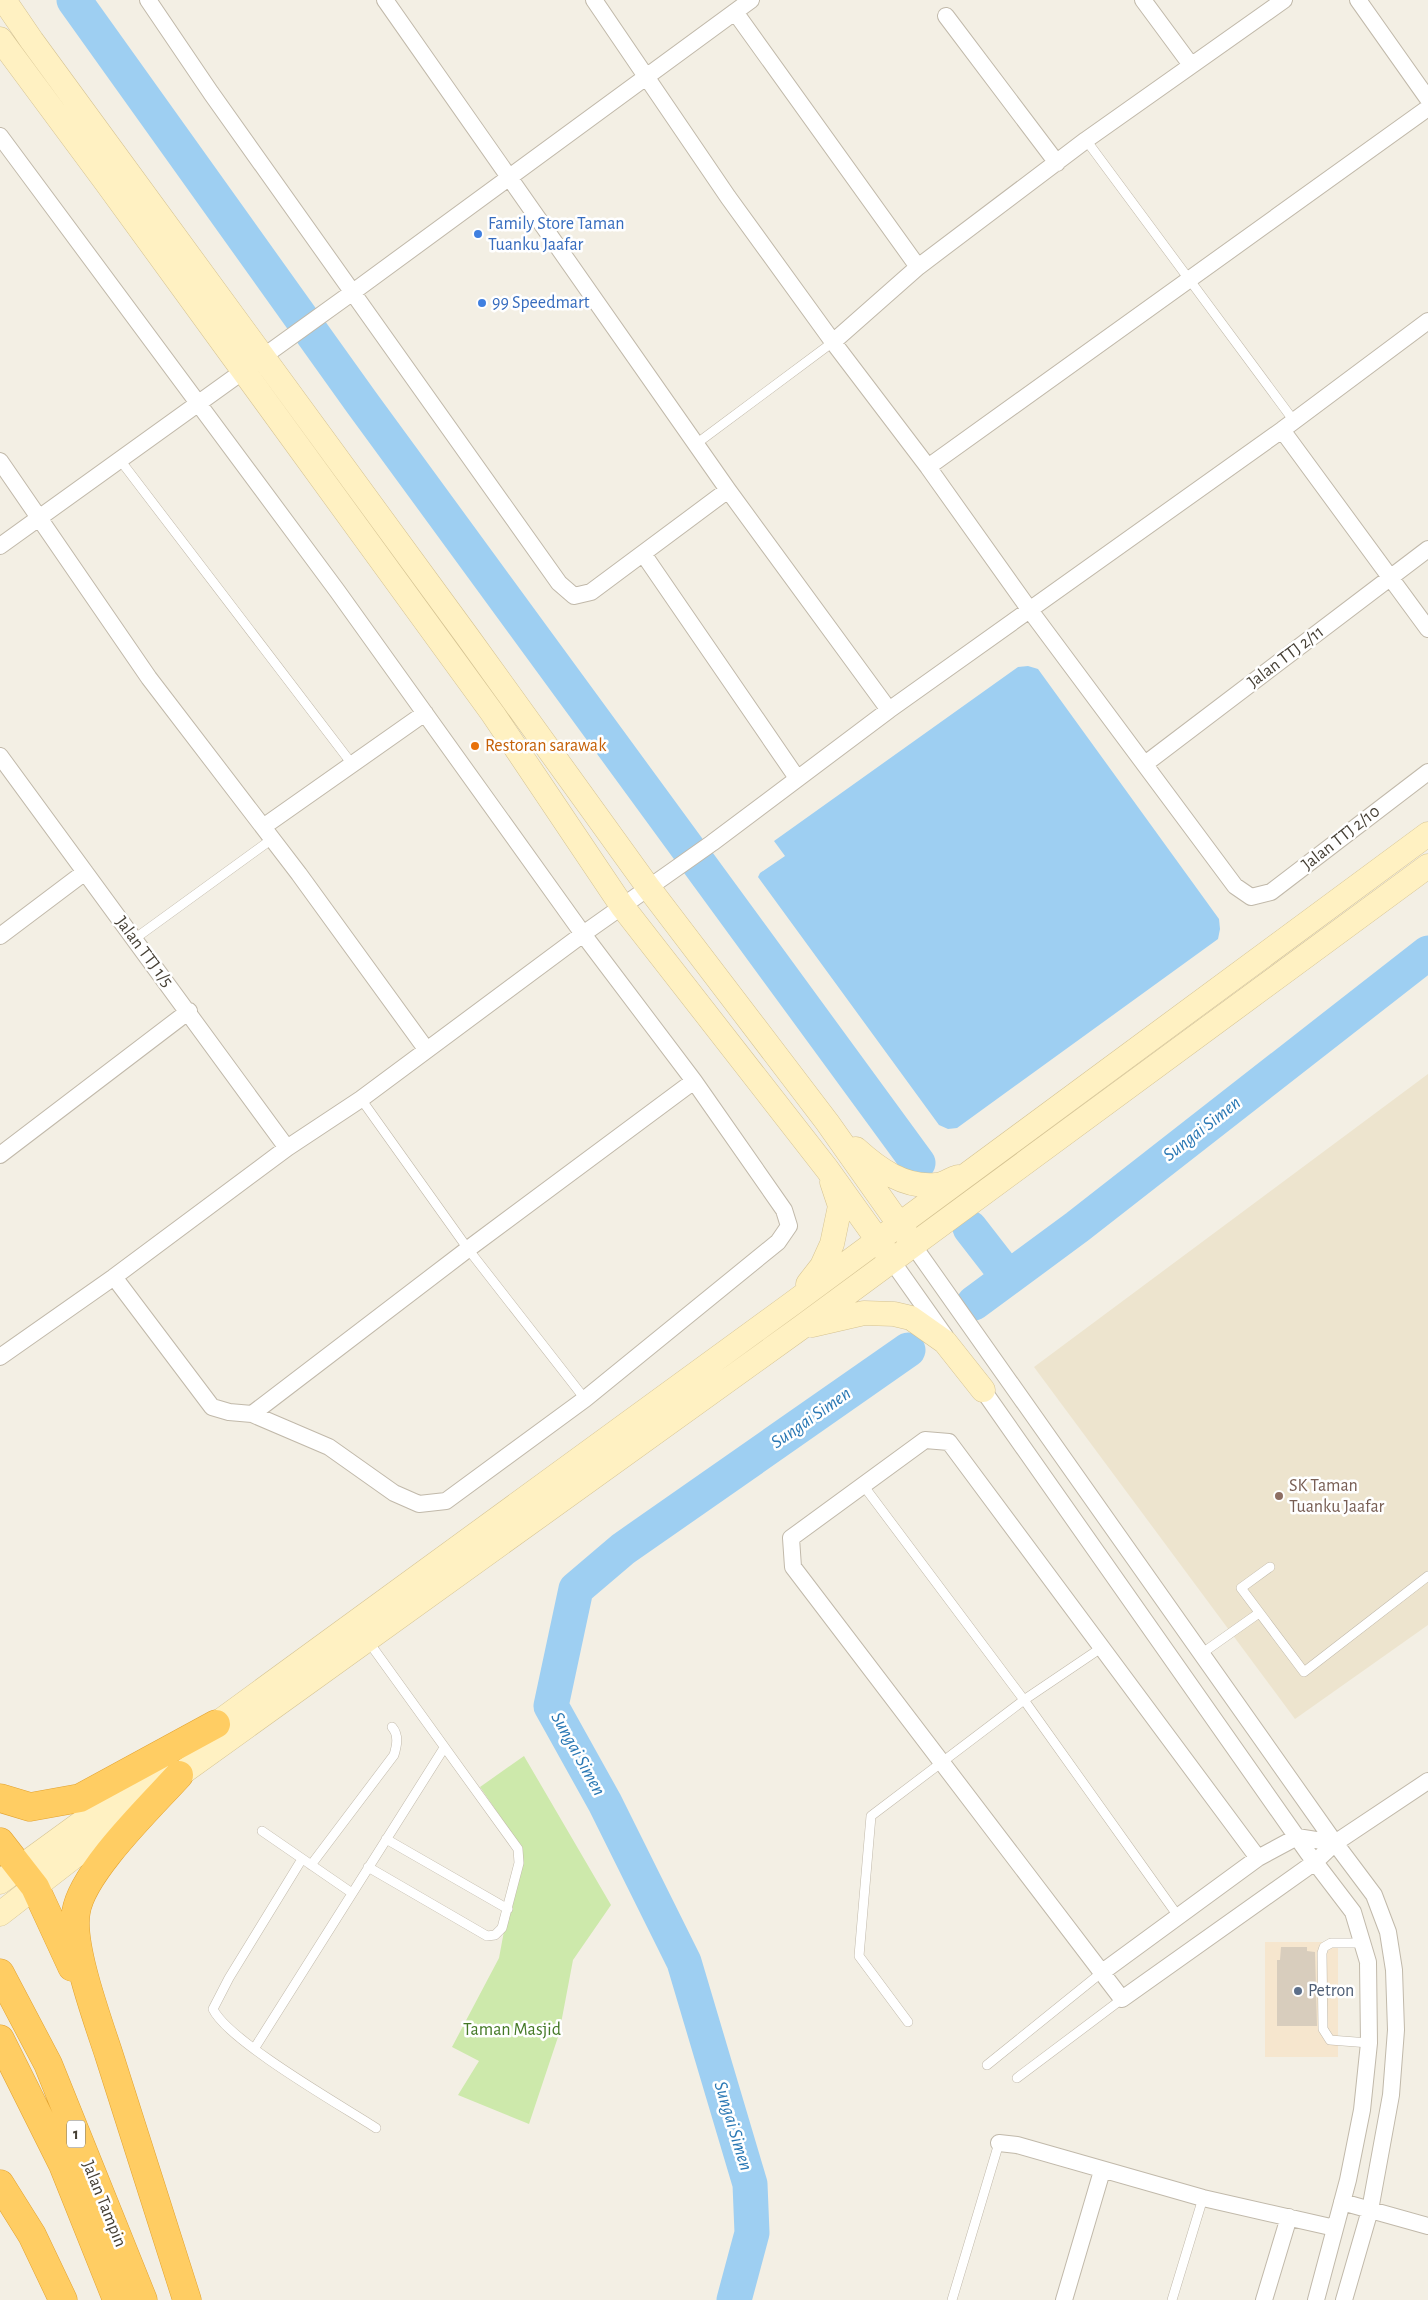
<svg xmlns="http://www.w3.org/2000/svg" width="1428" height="2300" font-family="'Alegreya Sans',sans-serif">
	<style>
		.commercial { fill: #f6e6ce }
		.education { fill: #ede4ce }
		.green { fill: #cde9ab }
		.water { fill: #9ecff2 }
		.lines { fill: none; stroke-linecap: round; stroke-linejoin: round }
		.river { stroke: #9ecff2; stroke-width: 35 }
		.building { fill: #d8cdbd }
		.lane-casing { stroke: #c1b9aa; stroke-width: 10 }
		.street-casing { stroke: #c1b9aa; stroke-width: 18 }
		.secondary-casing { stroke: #d5c392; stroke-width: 25 }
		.highway-casing { stroke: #e2a22f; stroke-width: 29 }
		.lane { stroke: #fff; stroke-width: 9 }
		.street { stroke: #fff; stroke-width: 16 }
		.secondary { stroke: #fff1c2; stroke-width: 24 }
		.highway { stroke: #ffcd63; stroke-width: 28 }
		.shop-dot { fill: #3f7fe0; stroke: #fff; stroke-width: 2 }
		.food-dot { fill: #e8710a; stroke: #fff; stroke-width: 2 }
		.education-dot { fill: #8d6e63; stroke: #fff; stroke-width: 2 }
		.service-dot { fill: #5c6f8a; stroke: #fff; stroke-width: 2 }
		.labels { text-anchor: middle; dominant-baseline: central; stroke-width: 5; stroke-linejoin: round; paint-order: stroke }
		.shield { fill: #fff; stroke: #7d7971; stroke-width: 1 }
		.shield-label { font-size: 16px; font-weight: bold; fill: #453f34 }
		.shop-label { font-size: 18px; fill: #366cbe; stroke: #fff; text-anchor: start }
		.street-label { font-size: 18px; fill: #453f34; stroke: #fff }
		.food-label { font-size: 18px; fill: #c56008; stroke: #fff; text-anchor: start }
		.education-label { font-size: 18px; fill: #785e54; stroke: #fff; text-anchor: start }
		.service-label { font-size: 18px; fill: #4e5e75; stroke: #fff; text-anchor: start }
		.park-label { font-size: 18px; fill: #447926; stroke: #fff }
		.water-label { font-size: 19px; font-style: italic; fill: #2a78b4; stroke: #fff }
	</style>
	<rect width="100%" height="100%" fill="#f3efe4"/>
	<!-- commercial -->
	<path class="commercial" d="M1265,1942H1338V2057H1265Z"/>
	<!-- education -->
	<path class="education" d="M1428,1074V1625L1295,1719L1034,1367Z"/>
	<!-- green -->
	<path class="green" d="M524,1756L611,1905L573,1960L559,2034L529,2124L458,2095L479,2061L452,2047L499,1958L520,1845L480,1787Z"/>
	<!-- water -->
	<path class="water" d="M1028,666L1038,669L1219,919L1220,929L1218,939L957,1128L948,1129L939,1125L758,877L760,873L785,856L774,841L1018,667Z"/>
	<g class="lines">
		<!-- river -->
		<path class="river" d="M74,0L362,403L918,1163
			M970,1228L1008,1277
			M974,1303L1077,1227L1428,953
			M734,2300L752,2233L750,2184L684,1962L605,1803L551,1706L576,1589L623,1549L908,1350"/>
	</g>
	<!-- building -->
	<path class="building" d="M1281,1947H1307V1951L1315,1952L1317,2026H1277V1960H1280Z"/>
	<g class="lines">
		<defs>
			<path id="lane" d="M1086,140L1294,421
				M696,444L833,342
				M120,460L352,764
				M133,940L272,839
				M361,1099L468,1249L585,1399
				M863,1485L1024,1700L1178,1916
				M1270,1567L1241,1588L1304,1672L1428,1576
				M1201,1654L1259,1613
				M262,1831L352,1893
				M386,1839L508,1909
				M302,1859L229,1978L213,2009C228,2041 342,2106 376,2128
				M311,1865L394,1755C397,1745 399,1735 392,1727
				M368,1867L487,1936L495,1935L502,1928L519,1863L518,1849L368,1641
				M1362,1943H1331L1324,1947L1322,1953L1323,2029L1330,2040L1369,2043
				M908,2022L859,1956L871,1816L1024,1700L1101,1648
				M254,2049L444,1748
				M987,2065L1101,1973
				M1017,2078L1122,1999
				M952,2300L999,2143
				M1172,2300L1203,2198"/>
			<path id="street" d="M148,0L211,93L559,583L574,596L591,592L728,490
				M385,0L728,490L889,710
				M594,0L728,197L833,342L928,467L1029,609L1235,886L1251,897L1271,892L1428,772
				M1143,0L1191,65
				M1358,0L1428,99
				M735,12L918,267
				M946,16L1057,163
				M0,136L338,592L583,934L694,1081L784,1210L789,1226L778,1242L585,1399L446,1501L419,1504L394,1493L329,1447L252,1414L229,1412L212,1407L114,1277
				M833,342L918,267L1086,140L1284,0
				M1282,430L1428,629
				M0,461L149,678L299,874L426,1049
				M928,467L1428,108
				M0,546L353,292L751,0
				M644,555L797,778
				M0,756L287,1148
				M1145,764L1428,549
				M263,827L425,713
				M0,936L85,872
				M0,1155L189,1011
				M913,1245L1335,1843L1374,1895L1388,1932L1394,1970L1396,2030L1391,2095L1370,2210L1344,2300
				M892,1261L945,1336
				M0,1357L114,1277L287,1148L361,1099L583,934L712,843L889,710L1282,430L1428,321
				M978,1383L1308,1853L1353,1912L1368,1962L1369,2043L1362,2110L1348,2180L1316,2300
				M252,1414L468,1249L694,1081
				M1258,1858L949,1442L925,1440L791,1538L793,1567L1122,1999L1315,1862L1335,1843L1428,1781
				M1101,1973L1258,1858L1297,1837L1335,1843
				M999,2143L1017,2145L1203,2198L1335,2228
				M1342,2202L1428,2226
				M1064,2300L1102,2171
				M1264,2300L1289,2217"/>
			<path id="secondary" d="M4,0L32,41L467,636L648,887L827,1122L909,1238
				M0,39L106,182L493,714L622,906L827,1169L887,1253
				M856,1149C878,1169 904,1188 936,1185C943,1185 951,1179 958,1177
				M808,1284L822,1266L832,1244L840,1206L832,1182
				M812,1325L864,1313L894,1314L911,1318L945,1342L983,1390
				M201,1735L793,1303L1428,834
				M0,1882L158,1767
				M0,1914L179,1775L799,1329L1428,866"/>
			<path id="highway" d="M179,1775C151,1806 82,1872 76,1912C70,1946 98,2021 109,2055C135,2137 161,2218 187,2300
				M0,1798L30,1807L80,1798L216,1724
				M0,1842L35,1887L72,1967
				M0,1973L48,2064L143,2300
				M0,2039L63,2165L117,2300
				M0,2184L32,2235L63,2300"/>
		</defs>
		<!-- lane casing -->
		<use href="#lane" class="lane-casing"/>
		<!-- street casing -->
		<use href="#street" class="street-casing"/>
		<!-- secondary casing -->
		<use href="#secondary" class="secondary-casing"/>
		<!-- highway casing -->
		<use href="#highway" class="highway-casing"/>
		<!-- lane -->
		<use href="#lane" class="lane"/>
		<!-- street -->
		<use href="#street" class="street"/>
		<!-- secondary -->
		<use href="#secondary" class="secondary"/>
		<!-- highway -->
		<use href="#highway" class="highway"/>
	</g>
	<!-- markers -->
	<g class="shop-dot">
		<circle cx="478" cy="234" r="5"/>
		<circle cx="482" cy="303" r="5"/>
	</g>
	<circle class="food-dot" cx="475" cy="746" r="5"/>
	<circle class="education-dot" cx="1279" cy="1496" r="5"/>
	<circle class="service-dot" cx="1298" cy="1991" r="5"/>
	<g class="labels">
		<!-- shield labels -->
		<rect class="shield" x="67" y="2120.5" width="18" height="27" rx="4"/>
		<g class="shield-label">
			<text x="76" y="2134">1</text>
		</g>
		<!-- shop labels -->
		<g class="shop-label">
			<text x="488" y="224">Family Store Taman<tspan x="488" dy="21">Tuanku Jaafar</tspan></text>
			<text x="492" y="303">99 Speedmart</text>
		</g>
		<!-- street labels -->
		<g class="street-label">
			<text transform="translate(1286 657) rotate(-37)">Jalan TTJ 2/11</text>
			<text transform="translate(1341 838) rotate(-38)">Jalan TTJ 2/10</text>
			<text transform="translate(144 952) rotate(53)">Jalan TTJ 1/5</text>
			<text transform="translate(104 2204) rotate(68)">Jalan Tampin</text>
		</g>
		<!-- food labels -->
		<g class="food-label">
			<text x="485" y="746">Restoran sarawak</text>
		</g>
		<!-- education labels -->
		<g class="education-label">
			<text x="1289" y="1486">SK Taman<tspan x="1289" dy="21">Tuanku Jaafar</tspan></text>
		</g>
		<!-- service labels -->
		<g class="service-label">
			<text x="1308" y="1991">Petron</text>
		</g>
		<!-- park labels -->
		<g class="park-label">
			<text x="512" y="2030">Taman Masjid</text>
		</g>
		<!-- water labels -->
		<g class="water-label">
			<text transform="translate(1202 1129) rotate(-38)">Sungai Simen</text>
			<text transform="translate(811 1418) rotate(-35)">Sungai Simen</text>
			<text transform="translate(578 1754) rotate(61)">Sungai Simen</text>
			<text transform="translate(733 2126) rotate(73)">Sungai Simen</text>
		</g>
	</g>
</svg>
